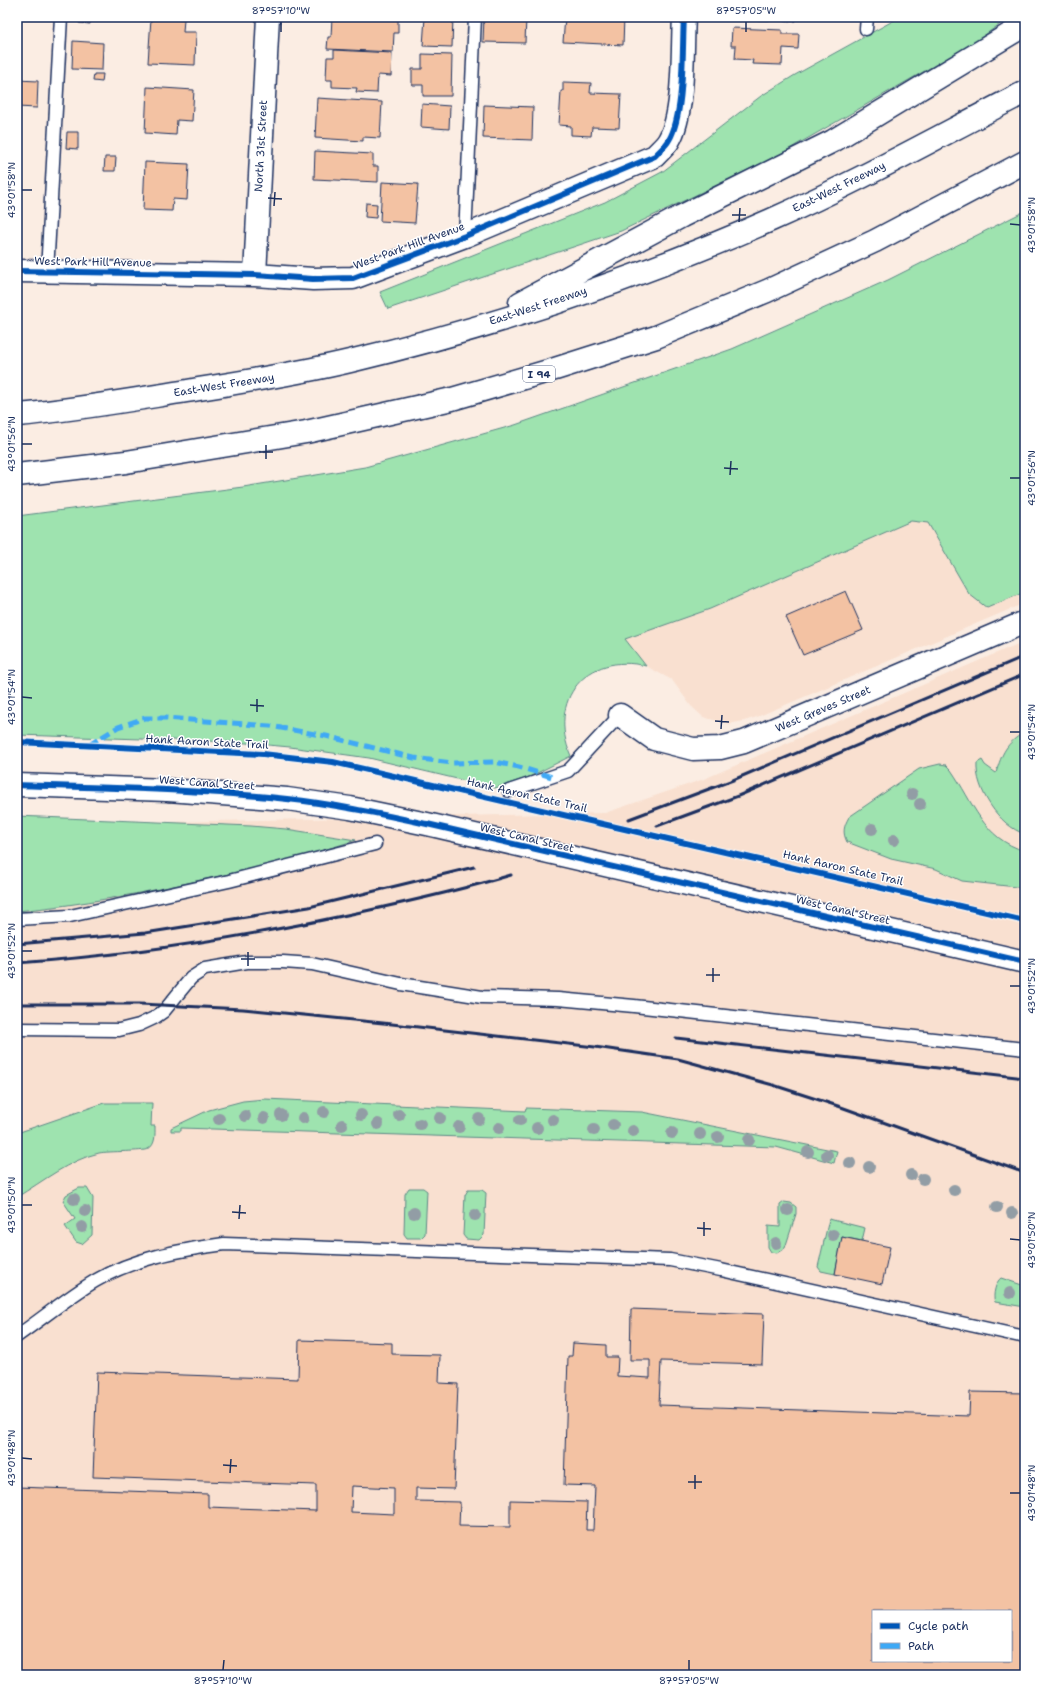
<svg xmlns="http://www.w3.org/2000/svg" width="1042" height="1692" font-family="'Shantell Sans',sans-serif">
	<style>
		.built { fill: #f9e0d0; fill-rule: evenodd }
		.green { fill: #9ee3af; stroke: #5c8986 }
		.building { fill: #f3c2a3; stroke: #1b2f5e; fill-rule: evenodd }
		.lines { fill: none; stroke-linecap: round; stroke-linejoin: round }
		.lane-casing { stroke: #1b2f5e; stroke-width: 15 }
		.street-casing { stroke: #1b2f5e; stroke-width: 25 }
		.secondary-casing { stroke: #1b2f5e; stroke-width: 25 }
		.highway-casing { stroke: #1b2f5e; stroke-width: 25 }
		.lane { stroke: #fff; stroke-width: 12 }
		.street { stroke: #fff; stroke-width: 22 }
		.secondary { stroke: #fff; stroke-width: 22 }
		.highway { stroke: #fff; stroke-width: 22 }
		.rail { stroke: #1b2f5e; stroke-width: 3 }
		.secondary-bridge-casing { stroke: #1b2f5e; stroke-width: 25; stroke-linecap: butt }
		.secondary-bridge { stroke: #fff; stroke-width: 22 }
		.quiet { stroke: #3fa9f5; stroke-width: 5; stroke-dasharray: 10 5; stroke-linecap: butt }
		.cycleway-casing { stroke: #fff; stroke-width: 8 }
		.cycleway { stroke: #0057b8; stroke-width: 6 }
		.tree { fill: #929da5 }
		.ticks { fill: none; stroke: #1b2f5e; stroke-width: 1.5 }
		.labels { text-anchor: middle; dominant-baseline: central; stroke-width: 3; stroke-linejoin: round; paint-order: stroke }
		.shield { fill: #fff; stroke: #5f6d8e; stroke-width: 1 }
		.shield-label { font-size: 10px; font-weight: bold; fill: #1b2f5e }
		.street-label { font-size: 11px; fill: #1b2f5e; stroke: #fff }
		.neatline { fill: none; stroke: #1b2f5e; stroke-width: 1.5 }
		.ticks-label { font-size: 10px; text-anchor: middle; fill: #1b2f5e }
	</style>
	<rect width="100%" height="100%" fill="#fbede3"/>
	<filter id="ink" filterUnits="userSpaceOnUse"><feTurbulence type="fractalNoise" baseFrequency=".025" numOctaves="2"/><feDisplacementMap in="SourceGraphic" scale="8" xChannelSelector="R" yChannelSelector="G"/><feConvolveMatrix kernelMatrix="1 2 1 2 8 2 1 2 1" color-interpolation-filters="sRGB"/></filter>
	<g filter="url(#ink)">
		<!-- built -->
		<path class="built" d="M1025,475V603L757,717L744,721L728,724L703,717L691,706L672,680L646,666L624,639L710,609L911,521Z
			M1025,641V1675H17V816L167,822L605,813L704,779ZM873,1611H1011V1661H873Z"/>
		<!-- green -->
		<path class="green" d="M900,17H1010L975,42L777,156L621,231L388,309L380,292L605,202L662,172L761,96L795,75Z
			M1025,211V592L987,608L969,594L928,523L911,521L710,609L625,639L646,666C586,651 547,701 571,756L527,778L495,788L369,758L290,747L235,742L17,735V516L243,487L365,467L515,425L732,349L888,280Z
			M1025,732V834C999,826 975,789 977,763L982,760L985,765L996,773C1002,753 1006,743 1025,732Z
			M940,764L946,765L951,770C974,803 982,838 1025,851V888L962,881L936,869L891,859L847,842C842,832 844,826 849,817L919,769Z
			M17,816L251,826L286,829L356,840C307,856 257,868 206,879C143,893 81,905 17,911Z
			M265,1099L525,1111L526,1108L642,1112L837,1151L834,1163L776,1147L181,1128V1131H171V1128L209,1110L243,1101Z
			M104,1103H152L151,1126H155C155,1134 156,1145 148,1149C143,1152 109,1151 99,1153C69,1160 42,1182 17,1197V1133Z
			M79,1188H87L93,1198L92,1235L82,1244L76,1242L65,1226L75,1219L63,1201L66,1195Z
			M409,1188H423L427,1191L425,1234L421,1238H407L404,1234L405,1194Z
			M468,1190H482L486,1193L484,1235L479,1240L466,1239L463,1235L465,1195Z
			M784,1202L791,1203L796,1207V1214L785,1248L777,1253L771,1252L768,1247V1226L780,1227V1205Z
			M829,1219L865,1228L862,1241L842,1237L835,1274L821,1271L818,1267Z
			M1001,1278L1025,1286V1307L995,1302C992,1296 996,1281 1001,1278Z"/>
		<!-- building -->
		<path class="building" d="M79,17H90V24L79,23Z
			M332,17H398V33H394L393,52L327,49L328,37H331Z
			M425,17H453L452,47L423,46Z
			M484,17H526L525,43L483,42Z
			M565,17H624L623,45L563,42Z
			M729,17H796V21L729,19Z
			M151,18L184,19L183,32H196L195,65L148,63Z
			M732,28L782,30V34H799L798,49L783,48L782,65L752,64L753,60L735,59L736,46H731Z
			M73,41L103,43L102,70L72,69Z
			M334,50L392,53L391,76L378,75L377,93L356,92L357,88L332,87V80H326L327,57H334Z
			M422,54L452,55L451,96H423V85H412V69H422Z
			M94,74H103L102,82L93,81Z
			M17,80L38,81L37,108L17,107Z
			M563,82L591,83L590,93L621,94L619,128L592,127L591,136L571,135V126L559,125L561,91H563Z
			M147,87L194,90L192,121L177,120L176,135L145,133Z
			M317,98L382,102L380,138L363,137V141L315,138Z
			M422,104L450,106L449,129L421,127Z
			M484,105L533,107L532,140L483,138Z
			M67,132H78V149L66,148Z
			M315,151L373,154V166H378V182L314,179Z
			M105,157H116L115,171H104Z
			M145,162L189,164L187,200L173,199L172,211L143,210Z
			M382,182L418,184L415,223L380,221Z
			M366,203L377,204L376,218L365,217Z
			M846,591L863,630L803,655L786,617Z
			M842,1237L890,1247L882,1284L835,1274Z
			M631,1309L764,1314L762,1364L661,1361L659,1405L969,1416L970,1392L1025,1393V1675H17V1487L208,1494V1507L316,1511V1485L93,1477L97,1372L298,1379L299,1340L392,1343V1354L440,1355L439,1383L458,1384L454,1489L416,1488V1501L460,1502L459,1526L510,1527V1500L587,1502L586,1530H593L595,1486L564,1485L568,1356H572L573,1343L606,1345V1357H618L617,1376L650,1378V1360H630ZM352,1486L394,1488V1514L351,1512ZM873,1611H1011V1661H873Z"/>
		<g class="lines">
			<defs>
				<path id="lane" d="M866,29L867,17
					M465,236L475,17
					M47,272L61,17
					M509,791L568,771L620,715
					M17,919L70,916L229,881L375,844
					M17,1029L119,1030L139,1025L154,1018L164,1011L191,978L205,969L247,962H283L312,964L401,984L482,997L558,999L634,1006L1025,1049
					M17,1336C43,1318 68,1297 95,1281C134,1258 180,1250 224,1244L670,1260L721,1270L1025,1337"/>
				<path id="street" d="M17,271L255,275L313,279L353,278L465,236L655,156C659,151 666,146 669,140C685,113 682,49 684,17
					M255,275L268,17
					M620,715L654,739L693,749L720,748L744,742L1025,622"/>
				<path id="secondary" d="M17,785L168,790"/>
				<path id="highway" d="M520,303L682,216L833,141L1025,25
					M17,415C74,410 130,400 187,391C241,382 296,374 350,361C493,327 637,279 771,220C858,182 941,135 1025,92
					M17,475L126,462L306,432L452,399L555,369L656,337L767,291L875,241L1025,162"/>
			</defs>
			<!-- lane casing -->
			<use href="#lane" class="lane-casing"/>
			<!-- street casing -->
			<use href="#street" class="street-casing"/>
			<!-- secondary casing -->
			<use href="#secondary" class="secondary-casing"/>
			<!-- highway casing -->
			<use href="#highway" class="highway-casing"/>
			<!-- lane -->
			<use href="#lane" class="lane"/>
			<!-- street -->
			<use href="#street" class="street"/>
			<!-- secondary -->
			<use href="#secondary" class="secondary"/>
			<!-- highway -->
			<use href="#highway" class="highway"/>
			<!-- rail -->
			<path class="rail" d="M629,819L733,780L1025,656
				M657,826L738,796L1025,674
				M17,944L145,933L309,907L474,867
				M17,963C133,955 247,937 361,912C412,901 461,890 511,875
				M17,1004H140L243,1009L383,1023L595,1047L678,1059L773,1085L841,1107L1025,1173
				M676,1038L1025,1078"/>
			<defs>
				<path id="secondary-bridge" d="M168,790L287,799L350,808L427,824L1025,962"/>
			</defs>
			<!-- secondary-bridge casing -->
			<use href="#secondary-bridge" class="secondary-bridge-casing"/>
			<!-- secondary-bridge -->
			<use href="#secondary-bridge" class="secondary-bridge"/>
			<!-- quiet -->
			<path class="quiet" d="M89,745L118,727L145,718H166L270,726L326,736L414,758L452,763L494,762L519,767L552,777"/>
			<defs>
				<path id="cycleway" d="M17,271L255,275L313,279L353,278L465,236L655,156C659,151 666,146 669,140C685,113 682,49 684,17
					M17,742L263,754L333,762L1025,921
					M17,785C107,788 197,789 287,799C334,804 380,814 427,824L1025,962"/>
			</defs>
			<!-- cycleway casing -->
			<use href="#cycleway" class="cycleway-casing"/>
			<!-- cycleway -->
			<use href="#cycleway" class="cycleway"/>
		</g>
		<!-- trees -->
		<g class="tree">
			<circle cx="912" cy="794" r="6"/>
			<circle cx="920" cy="804" r="6"/>
			<circle cx="872" cy="829" r="6"/>
			<circle cx="894" cy="840" r="6"/>
			<circle cx="324" cy="1112" r="6"/>
			<circle cx="281" cy="1115" r="6"/>
			<circle cx="361" cy="1115" r="6"/>
			<circle cx="399" cy="1115" r="6"/>
			<circle cx="245" cy="1116" r="6"/>
			<circle cx="264" cy="1118" r="6"/>
			<circle cx="303" cy="1118" r="6"/>
			<circle cx="440" cy="1118" r="6"/>
			<circle cx="219" cy="1119" r="6"/>
			<circle cx="479" cy="1119" r="6"/>
			<circle cx="520" cy="1120" r="6"/>
			<circle cx="553" cy="1120" r="6"/>
			<circle cx="378" cy="1124" r="6"/>
			<circle cx="420" cy="1124" r="6"/>
			<circle cx="342" cy="1125" r="6"/>
			<circle cx="613" cy="1125" r="6"/>
			<circle cx="459" cy="1127" r="6"/>
			<circle cx="499" cy="1128" r="6"/>
			<circle cx="537" cy="1128" r="6"/>
			<circle cx="594" cy="1130" r="6"/>
			<circle cx="633" cy="1131" r="6"/>
			<circle cx="672" cy="1133" r="6"/>
			<circle cx="700" cy="1134" r="6"/>
			<circle cx="718" cy="1137" r="6"/>
			<circle cx="749" cy="1140" r="6"/>
			<circle cx="808" cy="1152" r="6"/>
			<circle cx="827" cy="1155" r="6"/>
			<circle cx="850" cy="1163" r="6"/>
			<circle cx="869" cy="1167" r="6"/>
			<circle cx="911" cy="1175" r="6"/>
			<circle cx="923" cy="1179" r="6"/>
			<circle cx="954" cy="1190" r="6"/>
			<circle cx="74" cy="1199" r="6"/>
			<circle cx="997" cy="1207" r="6"/>
			<circle cx="788" cy="1210" r="6"/>
			<circle cx="85" cy="1211" r="6"/>
			<circle cx="414" cy="1213" r="6"/>
			<circle cx="1012" cy="1213" r="6"/>
			<circle cx="475" cy="1215" r="6"/>
			<circle cx="82" cy="1227" r="6"/>
			<circle cx="833" cy="1235" r="6"/>
			<circle cx="776" cy="1243" r="6"/>
			<circle cx="1010" cy="1293" r="6"/>
		</g>
	</g>
	<!-- ticks -->
	<path class="ticks" d="M281,32V22M746,32V22M22,190H32M268,198L282,199M274,206L275,192M732,215H746M739,222L740,208M1010,224L1020,225M22,444H32M259,452H273M266,459V445M724,468L738,469M730,475L731,461M1010,478H1020M22,697L32,698M250,705L264,706M257,712V699M715,721L729,722M721,729L722,715M1010,732H1020M22,951H32M241,959H255M248,966V952M706,975H720M713,982V968M1010,986H1020M22,1205H32M232,1212L246,1213M239,1219L240,1205M697,1228L711,1229M704,1236V1222M1010,1239L1020,1240M22,1458L32,1459M223,1465L237,1466M230,1473L231,1459M688,1482H702M695,1489V1475M1010,1493H1020M223,1670L224,1660M689,1670V1660"/>
	<g class="labels">
		<!-- shield labels -->
		<rect class="shield" x="523" y="366" width="32" height="16" rx="3"/>
		<g class="shield-label">
			<text x="539" y="374">I 94</text>
		</g>
		<!-- street labels -->
		<g class="street-label">
			<text transform="translate(261 146) rotate(-87)">North 31st Street</text>
			<text transform="translate(839 187) rotate(-26)">East-West Freeway</text>
			<text transform="translate(409 246) rotate(-20)">West Park Hill Avenue</text>
			<text transform="translate(93 262) rotate(1)">West Park Hill Avenue</text>
			<text transform="translate(538 306) rotate(-18)">East-West Freeway</text>
			<text transform="translate(224 385) rotate(-9)">East-West Freeway</text>
			<text transform="translate(823 709) rotate(-23)">West Greves Street</text>
			<text transform="translate(207 742) rotate(3)">Hank Aaron State Trail</text>
			<text transform="translate(207 783) rotate(4)">West Canal Street</text>
			<text transform="translate(527 795) rotate(13)">Hank Aaron State Trail</text>
			<text transform="translate(527 838) rotate(13)">West Canal Street</text>
			<text transform="translate(843 868) rotate(13)">Hank Aaron State Trail</text>
			<text transform="translate(843 910) rotate(13)">West Canal Street</text>
		</g>
	</g>
	<!-- margin -->
	<rect width="1042" height="1692" fill="none" stroke="#fff" stroke-width="44"/>
	<!-- legend -->
	<rect x="872" y="1610" width="140" height="52" fill="#ffffff" stroke="#a4acbf"/>
	<rect x="880" y="1623" width="20" height="6" fill="#0057b8" stroke="#a4acbf"/>
	<text x="908" y="1630" font-size="12" fill="#1b2f5e">Cycle path</text>
	<rect x="880" y="1643" width="20" height="6" fill="#3fa9f5" stroke="#a4acbf"/>
	<text x="908" y="1650" font-size="12" fill="#1b2f5e">Path</text>
	<rect x="22" y="22" width="998" height="1648" class="neatline"/>
	<g class="ticks-label">
		<text x="281" y="14">87°57'10"W</text>
		<text x="746" y="14">87°57'05"W</text>
		<text transform="translate(11 190) rotate(-90)" y="4">43°01'58"N</text>
		<text transform="translate(1031 225) rotate(-90)" y="4">43°01'58"N</text>
		<text transform="translate(11 444) rotate(-90)" y="4">43°01'56"N</text>
		<text transform="translate(1031 478) rotate(-90)" y="4">43°01'56"N</text>
		<text transform="translate(11 697) rotate(-90)" y="4">43°01'54"N</text>
		<text transform="translate(1031 732) rotate(-90)" y="4">43°01'54"N</text>
		<text transform="translate(11 951) rotate(-90)" y="4">43°01'52"N</text>
		<text transform="translate(1031 986) rotate(-90)" y="4">43°01'52"N</text>
		<text transform="translate(11 1205) rotate(-90)" y="4">43°01'50"N</text>
		<text transform="translate(1031 1240) rotate(-90)" y="4">43°01'50"N</text>
		<text transform="translate(11 1458) rotate(-90)" y="4">43°01'48"N</text>
		<text transform="translate(1031 1493) rotate(-90)" y="4">43°01'48"N</text>
		<text x="223" y="1684">87°57'10"W</text>
		<text x="689" y="1684">87°57'05"W</text>
	</g>
</svg>
